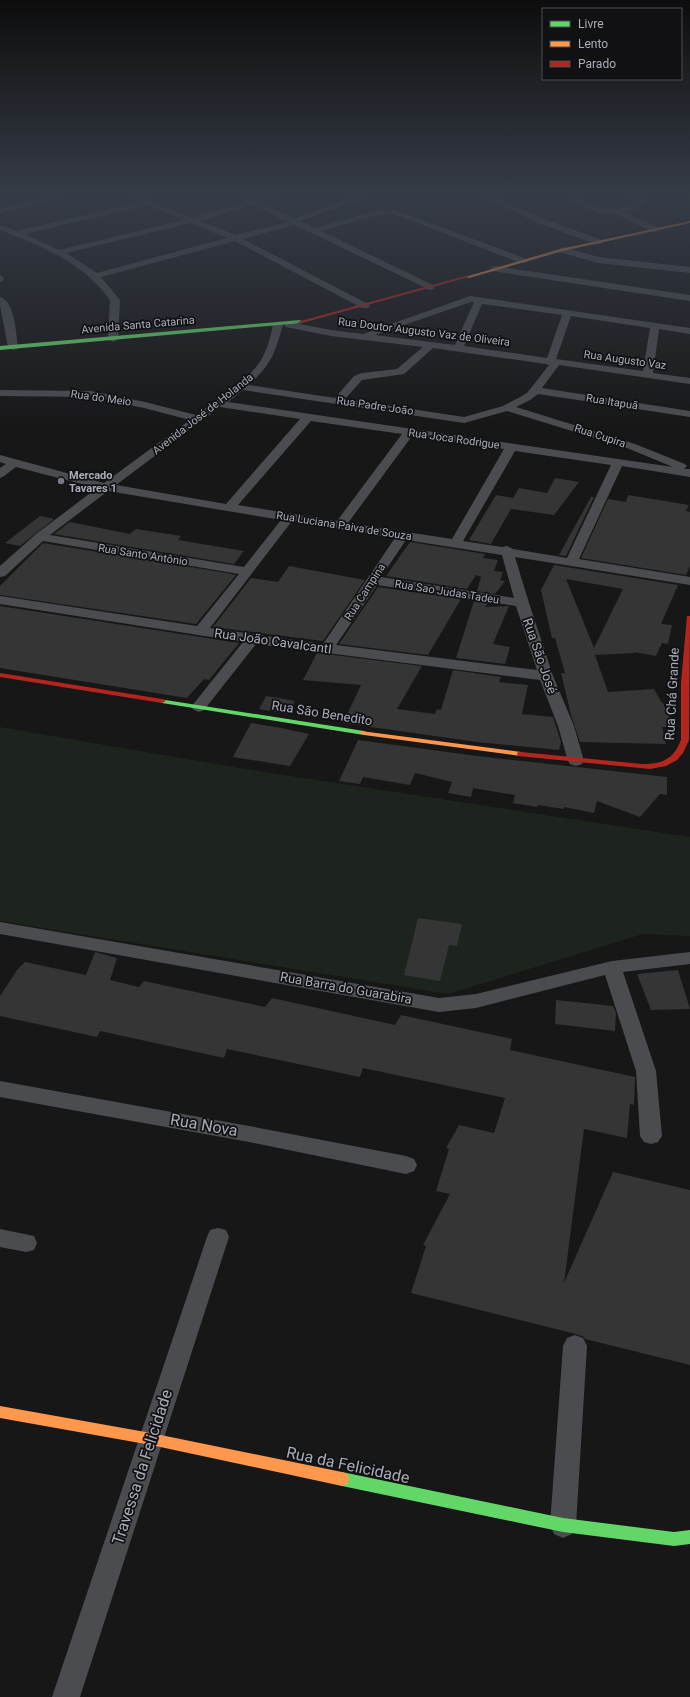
<svg xmlns="http://www.w3.org/2000/svg" width="690" height="1697" font-family="Roboto,sans-serif">
	<style>
		.green { fill: #1d241e }
		.building { fill: #353536; fill-rule: evenodd }
		.lines { fill: none; stroke-linecap: round; stroke-linejoin: round }
		.street { fill: #4b4c50; fill-rule: evenodd }
		.fast { fill: #63d668; fill-rule: evenodd }
		.slow { fill: #ff974d; fill-rule: evenodd }
		.jam { fill: #b3261e; fill-rule: evenodd }
		.poi-dot { fill: #757880; stroke: #111113; stroke-width: 1.5 }
		.labels { text-anchor: middle; dominant-baseline: central; stroke-width: 3.5; stroke-linejoin: round; paint-order: stroke }
		.far-street-label { font-size: 11px; fill: #a8adb8; stroke: #111113 }
		.far-poi-label { font-size: 11px; font-weight: bold; fill: #a8adb8; stroke: #111113; text-anchor: start }
		.street-label { font-size: 13px; fill: #a8adb8; stroke: #111113 }
		.near-street-label { font-size: 16px; fill: #a8adb8; stroke: #111113 }
	</style>
	<rect width="100%" height="100%" fill="#171717"/>
	<!-- green -->
	<path class="green" d="M0,727L251,770L690,837V936L643,934L448,994L0,921Z"/>
	<!-- building -->
	<path class="building" d="M555,478L579,482L554,515L511,509L491,544L469,540L496,495L513,498L519,488L547,493Z
		M628,495L689,505L686,511L690,512V566L686,575L581,558L608,499L626,502Z
		M591,497H594L566,556L559,555Z
		M40,516L54,519L20,546L5,543Z
		M70,522L130,534L136,529L181,536L178,540L244,551L234,564L54,534Z
		M410,542L485,554L483,558L498,560L494,571L503,572L500,580L505,581L495,594L477,591L481,577L476,575L467,589L386,576Z
		M43,543L227,573L236,575L196,624L0,595V586Z
		M554,565L678,585L661,624L672,625L668,644L662,643L656,656L634,652L635,653L595,655L608,692L654,689L662,703H663L673,727H662L666,744L580,742L571,715L561,673H565L555,638H552L541,590ZM566,579L623,589L594,648Z
		M289,566L365,580L323,641L213,627L251,578L278,582Z
		M378,587L461,599L428,655L339,644Z
		M474,601L488,603L485,607L509,606L493,644L510,647L505,664L456,658Z
		M0,606L239,643L209,680L204,679L187,698L0,668Z
		M317,653L422,666L397,709L435,714L437,709L441,710L453,670L501,677L499,682L528,685L522,714L553,717L561,742L559,750L477,742L343,723L361,685L303,680Z
		M266,696L295,701L288,714L259,709Z
		M251,723L281,728L309,734L290,766L233,757Z
		M358,740L477,756L667,777V795L660,794L640,817L597,801L594,813L564,807V809L538,805L537,807L513,803L515,795L473,788L471,797L448,793L452,782L415,773L410,785L363,777L360,784L339,781Z
		M418,918L462,924L457,946L449,945L440,981L404,975Z
		M95,952L117,958L110,980L139,987L144,981L265,1007L272,998L395,1025L401,1015L512,1039L510,1050L635,1077L634,1105L630,1104L627,1138L584,1129L564,1283L613,1172L690,1190V1365L585,1339L584,1337L576,1334L411,1293L426,1246L423,1245L450,1194L436,1191L449,1149L446,1148L459,1125L494,1133L505,1098L363,1068L360,1077L227,1049L224,1058L100,1031L97,1037L0,1016V996L17,970L25,962L86,975Z
		M678,970L690,1009L651,1010L637,974Z
		M556,1000L613,1006L616,1013L615,1031L555,1024Z"/>
	<g class="lines">
		<!-- street -->
		<path class="street" d="M64,193H80L0,213V209Z
			M121,193H133L192,218L247,202L231,193H242L254,199L274,193H288L261,202L294,218L365,193H378L301,221L314,228L378,211L395,210L527,259L528,261L527,263H521L394,214L378,215L321,231L433,285L435,287L433,289L430,290L295,225L243,239L368,304L370,306L368,308H362L235,241L101,277L120,300L118,339L113,342L108,339L110,300C83,262 41,246 0,230V225L17,231L139,202ZM147,205L184,220L59,250L25,234ZM253,205L288,222L236,235L200,221ZM191,223L227,238L97,273L66,253Z
			M476,193H487L544,219L602,240L603,242L602,244H596L538,223Z
			M622,193H633L646,202L641,207L624,212L659,228L660,230L659,232H653L616,214H599L564,197L568,195H571C596,206 610,217 637,202Z
			M562,247L599,257L690,267V273L598,263L559,252L558,250Z
			M495,266L690,295V301L492,271L491,269L492,267Z
			M0,275L4,278L3,281L0,282Z
			M470,296L690,328V334L659,329L653,373L690,378V384L559,365L542,388L690,411V417L538,394L530,400L516,407L635,444L685,464L687,466L684,469H690V477L622,466L579,559L690,577V585L515,557L529,603L553,676L574,726L584,761L582,764L576,766L570,764L568,761L558,726L540,680L256,644L204,710L199,712L194,710L191,707L243,642L0,604V596L197,626L239,574L43,541L5,576L0,577V566L36,534L97,488L16,467L4,476L0,478V468L6,464L0,462V455L104,483L190,420L144,408L91,397L0,396V390L91,391L145,402L196,415C218,399 255,378 265,352C269,344 271,334 273,325L278,322L283,325C274,355 272,363 249,385L335,398L354,376L362,373L397,369L423,347L331,336L286,327L284,325L286,323L289,322L331,330L363,334ZM471,302H474L455,345L375,335ZM482,304L562,315L547,358L464,346ZM571,316L650,328L643,371L556,359ZM433,348L546,364L549,365L528,392L522,396L503,406L464,417L345,399L362,380L404,374ZM243,390L464,423L507,411L627,448L673,467L228,402ZM220,407L300,419L226,504L116,485ZM311,421L402,434L337,521L238,505ZM412,436L504,449L452,539L348,523ZM515,451L611,465L567,558L513,549L507,546L502,547L463,541ZM108,491L281,520L244,567L50,535ZM292,521L395,538L323,644L210,628ZM406,540L502,555L514,598L381,577ZM377,585L516,606L537,670L336,645Z
			M0,297C15,301 16,334 18,347L17,349L13,350L8,347L0,305Z
			M0,922L439,998L476,994L612,961L690,952V964L623,972L656,1071L662,1136L658,1142L651,1144L644,1142L640,1136L636,1071L605,975L476,1008L439,1012L0,934Z
			M0,1081L249,1126L406,1156L414,1159L417,1165L414,1171L406,1174L249,1142L0,1097Z
			M218,1228L226,1230L229,1237L80,1697H52L207,1237L210,1230Z
			M0,1229L34,1236L37,1243L34,1250L26,1252L0,1247Z
			M575,1335L583,1338L587,1346L576,1525L572,1534L563,1538L554,1534L550,1525L563,1346L567,1338Z"/>
		<!-- fast -->
		<path class="fast" d="M300,320L303,322L302,323L0,350V346Z
			M159,699L364,731L368,733L364,735L162,703L158,701Z
			M342,1472L563,1518L674,1532L690,1530V1544L674,1546L563,1532L342,1486L337,1484L335,1479L337,1474Z"/>
		<!-- slow -->
		<path class="slow" d="M690,221V223L563,251L469,278L465,277L560,249Z
			M361,731L521,752L525,754L521,756L364,735L360,733Z
			M0,1406L151,1433L342,1472L347,1474L349,1479L347,1484L342,1486L151,1445L0,1418Z"/>
		<!-- jam -->
		<path class="jam" d="M465,276L469,277L302,323L297,322Z
			M687,616H690L689,740L683,753L677,760L666,766L650,769L518,756L517,754L518,752H521L642,764C662,764 673,760 681,740V683Z
			M0,673L162,699L166,701L162,703L0,677Z"/>
	</g>
	<!-- sky -->
	<linearGradient id="sky" x2="0" y2="1"><stop stop-color="#0d0d0d"/><stop offset="0.45" stop-color="#363c47"/><stop offset="1" stop-color="#363c47" stop-opacity="0"/></linearGradient>
	<rect width="690" height="431" fill="url(#sky)"/>
	<!-- markers -->
	<circle class="poi-dot" cx="61" cy="481" r="4"/>
	<g class="labels">
		<!-- far-street labels -->
		<g class="far-street-label">
			<text transform="translate(138 325) rotate(-5)">Avenida Santa Catarina</text>
			<text transform="translate(424 332) rotate(7)">Rua Doutor Augusto Vaz de Oliveira</text>
			<text transform="translate(625 360) rotate(8)">Rua Augusto Vaz</text>
			<text transform="translate(101 398) rotate(8)">Rua do Meio</text>
			<text transform="translate(612 402) rotate(9)">Rua Itapuã</text>
			<text transform="translate(375 406) rotate(8)">Rua Padre João</text>
			<text transform="translate(203 414) rotate(-38)">Avenida José de Holanda</text>
			<text transform="translate(600 436) rotate(18)">Rua Cupira</text>
			<text transform="translate(454 439) rotate(8)">Rua Joca Rodrigue</text>
			<text transform="translate(344 526) rotate(9)">Rua Luciana Paiva de Souza</text>
			<text transform="translate(143 555) rotate(9)">Rua Santo Antônio</text>
			<text transform="translate(365 592) rotate(-57)">Rua Campina</text>
			<text transform="translate(447 592) rotate(9)">Rua Sao Judas Tadeu</text>
		</g>
		<!-- far-poi labels -->
		<g class="far-poi-label">
			<text x="69" y="475">Mercado<tspan x="69" dy="13">Tavares 1</tspan></text>
		</g>
		<!-- street labels -->
		<g class="street-label">
			<text transform="translate(273 641) rotate(8)">Rua João CavalcantI</text>
			<text transform="translate(540 656) rotate(71)">Rua São José</text>
			<text transform="translate(672 694) rotate(-87)">Rua Chá Grande</text>
			<text transform="translate(322 713) rotate(9)">Rua São Benedito</text>
			<text transform="translate(346 988) rotate(10)">Rua Barra do Guarabira</text>
		</g>
		<!-- near-street labels -->
		<g class="near-street-label">
			<text transform="translate(204 1125) rotate(10)">Rua Nova</text>
			<text transform="translate(348 1465) rotate(12)">Rua da Felicidade</text>
			<text transform="translate(142 1467) rotate(-72)">Travessa da Felicidade</text>
		</g>
	</g>
	<!-- legend -->
	<rect x="542" y="8" width="140" height="72" fill="#111113" stroke="#4d4f55"/>
	<rect x="550" y="21" width="20" height="6" fill="#63d668" stroke="#4d4f55"/>
	<text x="578" y="28" font-size="12" fill="#a8adb8">Livre</text>
	<rect x="550" y="41" width="20" height="6" fill="#ff974d" stroke="#4d4f55"/>
	<text x="578" y="48" font-size="12" fill="#a8adb8">Lento</text>
	<rect x="550" y="61" width="20" height="6" fill="#b3261e" stroke="#4d4f55"/>
	<text x="578" y="68" font-size="12" fill="#a8adb8">Parado</text>
</svg>
